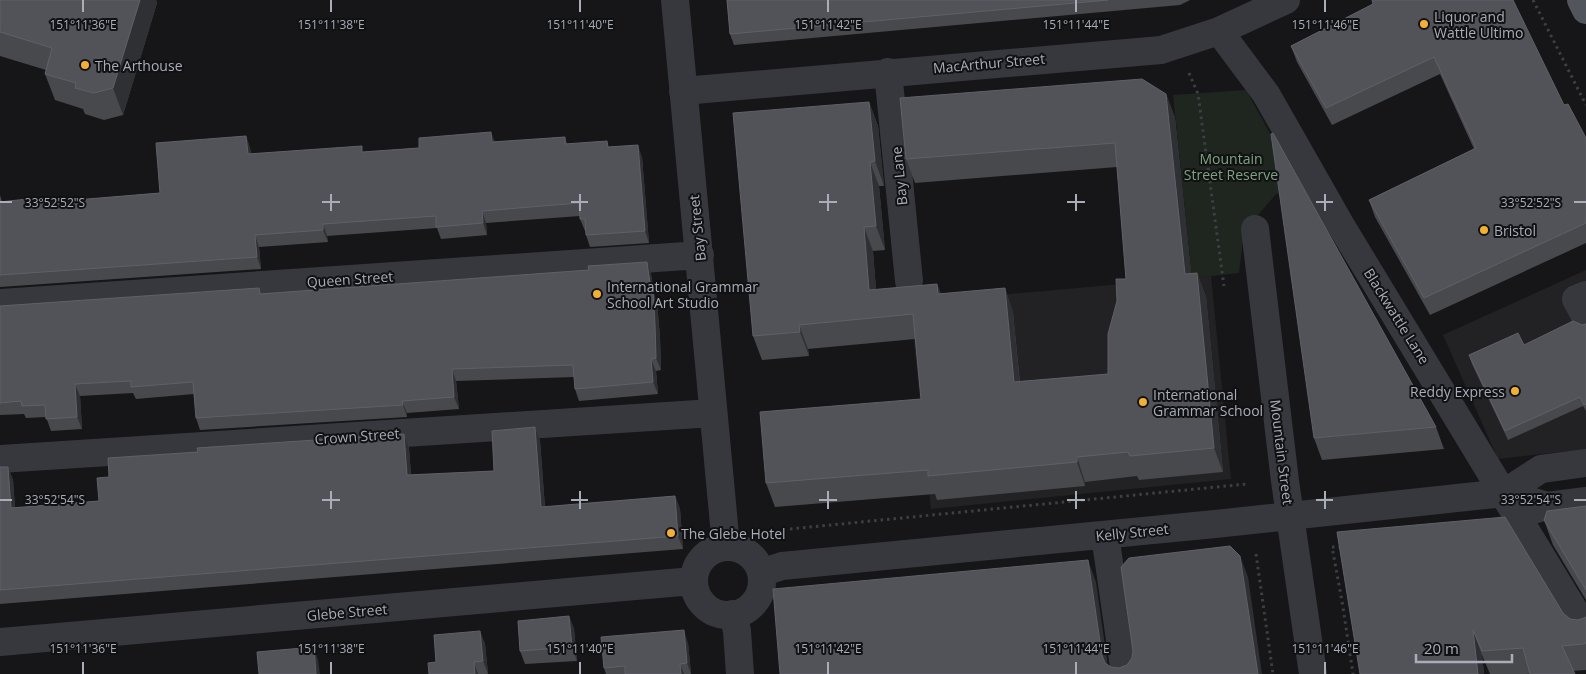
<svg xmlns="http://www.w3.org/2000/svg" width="1586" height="674" font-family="'Open Sans',sans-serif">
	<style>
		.built { fill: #222225 }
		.green { fill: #1e261f }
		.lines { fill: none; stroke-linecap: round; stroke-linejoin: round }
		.path { stroke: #3d3f44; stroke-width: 3; stroke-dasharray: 2.5 4; stroke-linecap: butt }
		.minor { stroke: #37383d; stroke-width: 28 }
		.major { stroke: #53555c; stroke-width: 28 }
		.wall { fill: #47494d }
		.shaded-wall { fill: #2f3033 }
		.building { fill: #525359; stroke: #5f6168 }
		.ticks { fill: none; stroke: #a8adb8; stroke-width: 2 }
		.poi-dot { fill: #f2b134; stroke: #111113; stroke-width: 2 }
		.labels { text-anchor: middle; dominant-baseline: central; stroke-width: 4; stroke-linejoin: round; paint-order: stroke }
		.poi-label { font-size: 14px; fill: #a8adb8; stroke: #111113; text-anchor: start }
		.street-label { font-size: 14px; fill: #a8adb8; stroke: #111113 }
		.park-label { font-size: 14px; fill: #7fa381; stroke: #111113 }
		.ticks-label { font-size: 12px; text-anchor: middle; fill: #a8adb8; stroke: #111113; stroke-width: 4; stroke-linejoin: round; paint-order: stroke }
	</style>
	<rect width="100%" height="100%" fill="#161618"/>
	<!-- built -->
	<path class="built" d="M1586,270V449L1498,459L1443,335Z
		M1211,276L1231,479L931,509L910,303Z"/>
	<!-- green -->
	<path class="green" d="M1246,90L1302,191L1276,194L1244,232L1239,273L1192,278L1173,95Z"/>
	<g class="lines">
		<!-- path -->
		<path class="path" d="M1533,0L1586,105
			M1189,73L1198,94L1224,286
			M790,529L1247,484
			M1341,547H1332L1342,601L1353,674
			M1256,554L1273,674"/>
		<!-- minor -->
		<path class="minor" d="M675,0L726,546
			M1219,31L1266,94L1340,224L1586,630
			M888,72L909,281
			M683,91L1161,50L1219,31L1286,0
			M1255,229L1285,481L1313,674
			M1586,295L1576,299L1586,318
			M0,303L700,255
			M0,459L713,413
			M1504,493L1541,469L1586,463
			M1529,511L1547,506L1586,501
			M1105,535L1125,674
			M694 581a34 34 0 1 1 68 0a34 34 0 1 1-68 0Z
			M761,573L782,566L1215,524L1504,493L1547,506
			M733,614L737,631L740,674
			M0,642L693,581"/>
		<!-- major -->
		<path class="major" d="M1581,0L1586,10"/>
	</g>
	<!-- wall -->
	<path class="wall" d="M0,0H156L157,3L123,115L104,120L85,114L83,109L55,100L45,74L46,70L0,56Z
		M727,0H1190L1180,5L734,45L730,34Z
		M1373,4L1564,105L1586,138V243L1430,315L1375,217L1369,200L1474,149L1440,74L1332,125L1297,62L1291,46Z
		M1166,94L1175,118L1191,273H1197L1206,297L1223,472L1139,480L1137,476L1085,482V486L937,500L935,494L775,507L766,483L921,399L915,339L808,349L809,356L762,360L753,336L869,102L878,126L884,186H879L885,250L873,251L876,290L937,284L941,294L1005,288L1013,313L1020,382L1108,374L1126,279L1117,167L915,183L906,159Z
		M246,136L250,148L251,154L364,152L565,137L567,144L609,147L642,157L649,243L590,247L586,235V231H585L580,219V216L486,223L487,235L441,239L437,228L327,236L328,242L259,247L261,269L0,287V195L2,202L29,204L160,193Z
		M647,262L651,274L654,294L657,303L660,337L661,370L656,371L658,394L579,401L575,389L574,377L456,381L459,409L407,413V417L200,430L196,418L194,394L136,399L133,393L80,396L82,429L51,431L46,417L26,418L24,414L0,415V306L259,288L261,294L589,270Z
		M1586,324V411L1583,406L1508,440L1472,364L1469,355L1524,345Z
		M535,427L540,441L545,507L675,496L680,509L683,549L0,604V467H8L13,480L15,508L99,501L109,477L198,452L404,434L409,448L411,475L494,471Z
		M1436,427L1444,449L1322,460L1314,438Z
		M1586,506V600L1553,545L1544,520Z
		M1337,532L1563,613L1570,619L1578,620L1584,618L1586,617V670L1525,674H1490L1482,655L1484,674H1360Z
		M569,616L574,629L577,661L525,664L520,651Z
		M480,631L485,644L488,674H429L436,662Z
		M688,643L691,674H606L604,668Z"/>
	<!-- shaded-wall -->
	<path class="shaded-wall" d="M140,0H156L157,3L123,115L113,88Z
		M1166,94L1175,118L1194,298L1185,274Z
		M869,102L878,126L884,186L875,161Z
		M491,132L496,144L492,142Z
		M246,136L250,148L252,166L248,154Z
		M638,145L642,157L649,243L645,231Z
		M870,162L879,186L885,250L876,226Z
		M482,211L486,223L487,235L483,223Z
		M323,224L327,236L328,242L323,230Z
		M864,227L873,251L878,315L869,290Z
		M255,235L259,247L261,269L257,257Z
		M647,262L651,274L654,294L657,303L660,337L661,370L656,358L651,291Z
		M1197,273L1206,297L1223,472L1214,448Z
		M937,284L946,308L938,294Z
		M1005,288L1013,313L1022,406L1014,382Z
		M799,325L808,349L809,356L800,332Z
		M651,359L656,371L658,394L653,382Z
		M452,369L456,381L459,409L454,397Z
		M75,384L80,396L82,429L77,417Z
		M402,401L407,413V417L403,405Z
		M535,427L540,441L546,521L541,507Z
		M404,434L409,448L412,489L407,475Z
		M1077,457L1085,482V486L1077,462Z
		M8,467L13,480L16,522L11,508Z
		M675,496L680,509L683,549L678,536Z
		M1240,556L1248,577L1262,674H1258Z
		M1088,560L1096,582L1109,674L1102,655Z
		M569,616L574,629L577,661L572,647Z
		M684,630L688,643L691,674L687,663Z
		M1473,630L1482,655L1484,674H1478Z
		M480,631L485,644L488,674L483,661Z
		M314,647L318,660L320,674H316Z
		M474,662L478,674H475Z
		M680,664L684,674H681Z"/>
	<!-- building -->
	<path class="building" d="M0,0H140L113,88L94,93L75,88L76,83L45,74L52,48L0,32Z
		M727,0H1108L730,34Z
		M1372,0H1513L1564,105L1568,104L1586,138V223L1424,298L1369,200L1476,148L1434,57L1326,108L1291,46L1373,4Z
		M1142,79L1166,94L1185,274L1197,273L1214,448L1130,456L1128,452L1077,457V462L928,476V470L766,483L760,412L921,399L913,314L799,325L800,332L753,336L733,113L869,102L875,161L870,162L876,226L864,227L869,290L937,284L938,294L1005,288L1014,382L1108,374V334L1117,301L1116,279H1126L1115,143L906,159L900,98Z
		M491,132L492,142L565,137V144L607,141L608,147L638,145L645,231L586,235L585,219H580L579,203L482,211L483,223L436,227V216L323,224V230L255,235L257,257L0,275V202L27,199V204L160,193L156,143L246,136L248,154L362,146V152L419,148V138Z
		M1273,133L1436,427L1314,438L1271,134Z
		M647,262L651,291L653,290L655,325L656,358L651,359L653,382L575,389L573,365L452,369L454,397L402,401L403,405L196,418L193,382L131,387V381L75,384L77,417L46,419L45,405L22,406L21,401L0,403V306L259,288L260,294L589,270L588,266Z
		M1573,321L1582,325L1586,324V404L1584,405L1580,397L1505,431L1469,355L1518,333L1524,345Z
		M535,427L541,507L675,496L678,536L0,590V467H8L11,508L99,501L97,478L109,477L108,458L198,452L197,448L404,434L407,475L494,471L492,431Z
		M1586,506V590L1544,520L1547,511Z
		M1505,517L1563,613L1570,619L1578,620L1584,618L1586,617V643L1583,644L1562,646L1575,674H1530L1523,648L1482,651L1473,630L1478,674H1360L1337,532Z
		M1230,546L1240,556L1258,674H780L773,589L1088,560L1102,655L1105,663L1111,667L1119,668L1127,665L1132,658L1133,651L1121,567L1129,558Z
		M569,616L572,647L520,651L518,621Z
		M684,630L687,663L680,664L681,674H625V666L604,668L601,637Z
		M480,631L483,661L474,662L475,674H429L428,663L436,662L434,635Z
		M314,647L316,674H259L257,652Z"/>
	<!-- ticks -->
	<path class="ticks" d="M83,0V12M331,0V12M580,0V12M828,0V12M1076,0V12M1325,0V12M331,194V211M580,194V211M828,194V211M1076,194V211M1325,194V211M0,202H12M322,202H340M571,202H588M819,202H837M1067,202H1085M1316,202H1333M1574,202H1586M331,491V509M580,491V509M828,491V509M1076,491V509M1325,491V509M0,500H12M322,500H340M571,500H588M819,500H837M1067,500H1085M1316,500H1333M1574,500H1586M83,662V674M331,662V674M580,662V674M828,662V674M1076,662V674M1325,662V674"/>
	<!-- markers -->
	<g class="poi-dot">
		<circle cx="1424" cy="24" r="5"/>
		<circle cx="85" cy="65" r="5"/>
		<circle cx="1484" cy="230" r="5"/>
		<circle cx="597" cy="294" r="5"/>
		<circle cx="1515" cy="391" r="5"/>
		<circle cx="1143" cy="402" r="5"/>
		<circle cx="671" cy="533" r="5"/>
	</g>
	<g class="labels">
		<!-- poi labels -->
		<g class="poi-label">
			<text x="1434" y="16">Liquor and<tspan x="1434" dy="16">Wattle Ultimo</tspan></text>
			<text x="95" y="65">The Arthouse</text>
			<text x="1494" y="230">Bristol</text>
			<text x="607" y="286">International Grammar<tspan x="607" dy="16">School Art Studio</tspan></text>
			<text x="1505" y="391" text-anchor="end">Reddy Express</text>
			<text x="1153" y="394">International<tspan x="1153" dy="16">Grammar School</tspan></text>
			<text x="681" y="533">The Glebe Hotel</text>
		</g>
		<!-- street labels -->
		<g class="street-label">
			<text transform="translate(989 63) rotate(-5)">MacArthur Street</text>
			<text transform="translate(899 176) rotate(-96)">Bay Lane</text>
			<text transform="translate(697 228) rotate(-96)">Bay Street</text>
			<text transform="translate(350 279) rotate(-4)">Queen Street</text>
			<text transform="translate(1397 316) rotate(58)">Blackwattle Lane</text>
			<text transform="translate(357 436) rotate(-4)">Crown Street</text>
			<text transform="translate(1282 452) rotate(83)">Mountain Street</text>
			<text transform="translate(1132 532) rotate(-6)">Kelly Street</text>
			<text transform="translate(347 612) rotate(-5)">Glebe Street</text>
		</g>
		<!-- park labels -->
		<g class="park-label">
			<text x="1231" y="158">Mountain<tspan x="1231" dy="16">Street Reserve</tspan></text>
		</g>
	</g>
	<g class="ticks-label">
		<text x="83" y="29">151°11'36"E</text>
		<text x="331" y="29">151°11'38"E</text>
		<text x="580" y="29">151°11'40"E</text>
		<text x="828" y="29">151°11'42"E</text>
		<text x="1076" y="29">151°11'44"E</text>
		<text x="1325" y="29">151°11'46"E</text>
		<text x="55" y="207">33°52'52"S</text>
		<text x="1531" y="207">33°52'52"S</text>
		<text x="55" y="504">33°52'54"S</text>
		<text x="1531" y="504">33°52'54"S</text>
		<text x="83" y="653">151°11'36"E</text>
		<text x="331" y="653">151°11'38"E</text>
		<text x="580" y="653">151°11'40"E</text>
		<text x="828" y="653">151°11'42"E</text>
		<text x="1076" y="653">151°11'44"E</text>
		<text x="1325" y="653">151°11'46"E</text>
	</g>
	<!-- scale -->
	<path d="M1416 654v8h96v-8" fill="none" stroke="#a8adb8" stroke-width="2.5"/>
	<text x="1424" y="654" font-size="15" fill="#a8adb8" stroke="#111113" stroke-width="4" paint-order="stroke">20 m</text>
</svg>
